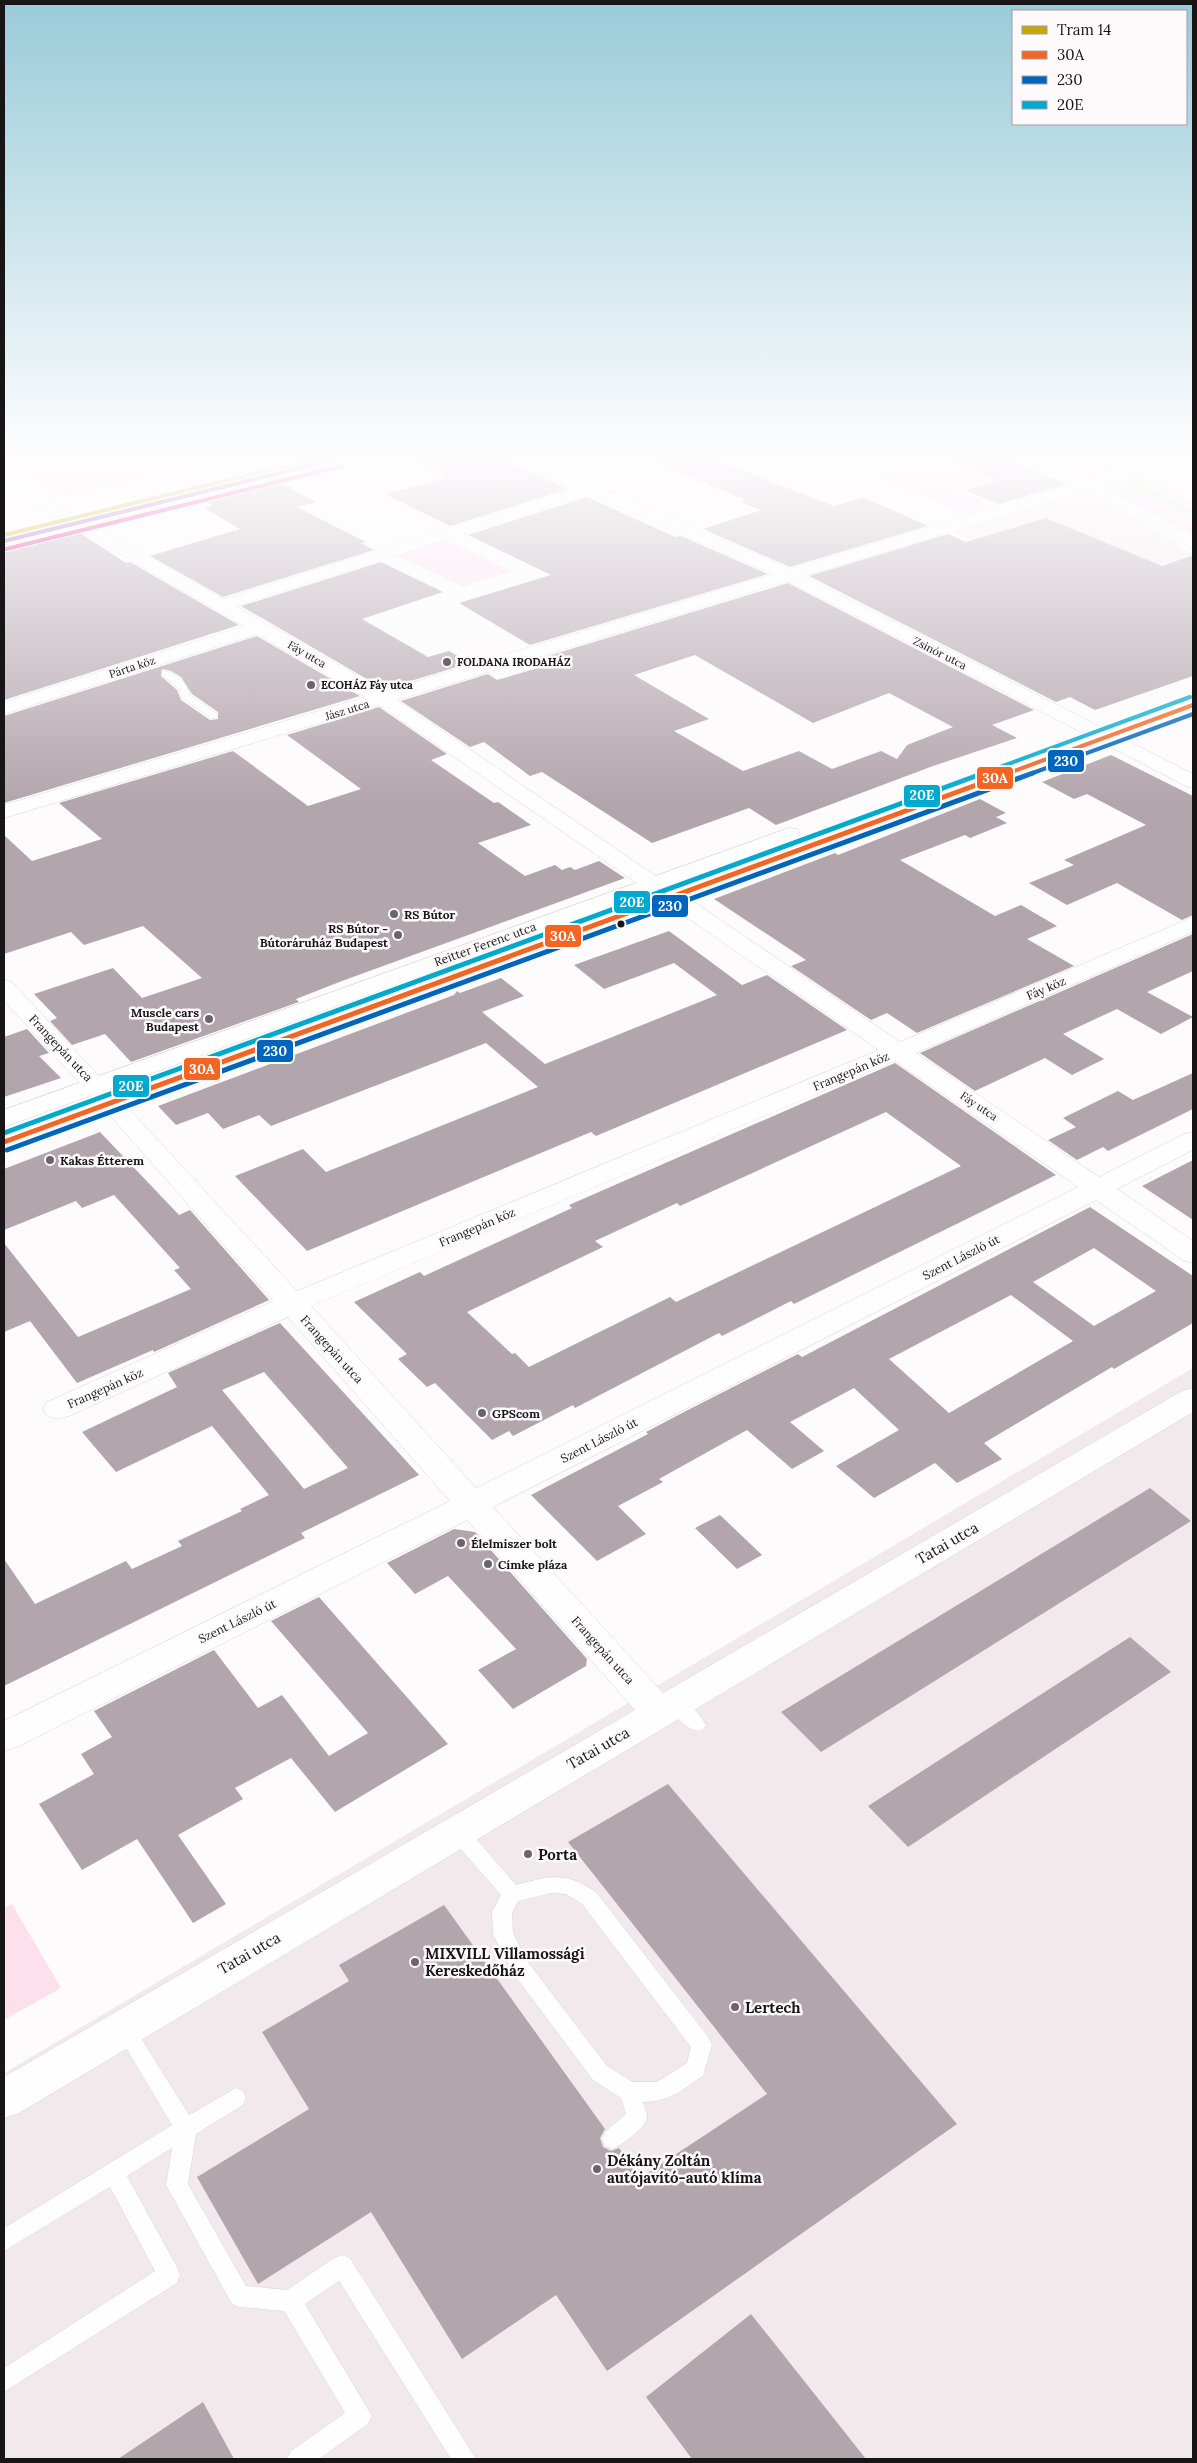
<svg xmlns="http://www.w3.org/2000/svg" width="1197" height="2463" font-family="Lora,serif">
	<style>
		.built { fill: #f2e9ed }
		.green { fill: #fce1ed }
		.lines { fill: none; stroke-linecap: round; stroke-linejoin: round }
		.stream { stroke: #c2edc3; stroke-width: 5.5 }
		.building { fill: #b3a5ac; fill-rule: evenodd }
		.service-casing { stroke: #d7d5d6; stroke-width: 1 }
		.minor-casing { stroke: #d7d5d6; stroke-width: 1 }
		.tertiary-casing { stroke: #d7d5d6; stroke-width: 1 }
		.secondary-casing { stroke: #d7d5d6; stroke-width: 1 }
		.service { fill: #fffeff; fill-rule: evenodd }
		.minor { fill: #fffeff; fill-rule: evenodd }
		.tertiary { fill: #fffeff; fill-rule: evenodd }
		.secondary { fill: #f4f8f4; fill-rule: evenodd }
		.bus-1-far1-casing { stroke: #fefafc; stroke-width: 6 }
		.bus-1-casing { stroke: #fefafc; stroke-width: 8 }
		.bus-2-far1-casing { stroke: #fefafc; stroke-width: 6 }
		.bus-2-casing { stroke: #fefafc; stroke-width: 8 }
		.bus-3-far1-casing { stroke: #fefafc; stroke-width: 6 }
		.bus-3-casing { stroke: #fefafc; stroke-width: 8 }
		.bus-4-casing { stroke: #fefafc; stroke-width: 6 }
		.bus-5-casing { stroke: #fefafc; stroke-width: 6 }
		.bus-1-far1 { stroke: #f26522; stroke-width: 4 }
		.bus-1 { stroke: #f26522; stroke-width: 5 }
		.bus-2-far1 { stroke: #0065bd; stroke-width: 4 }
		.bus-2 { stroke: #0065bd; stroke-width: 5 }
		.bus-3-far1 { stroke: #00a9ce; stroke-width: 4 }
		.bus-3 { stroke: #00a9ce; stroke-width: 5 }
		.bus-4 { stroke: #8e44ad; stroke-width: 4 }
		.bus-5 { stroke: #e5007d; stroke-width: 4 }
		.tram-1-casing { stroke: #fefafc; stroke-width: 6 }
		.tram-1 { stroke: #c5a706; stroke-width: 4 }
		.poi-dot { fill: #686666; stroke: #fefafc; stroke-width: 2 }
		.bus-dot { fill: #171516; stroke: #fefafc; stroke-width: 2 }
		.labels { text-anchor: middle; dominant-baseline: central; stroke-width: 5; stroke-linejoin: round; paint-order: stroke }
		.far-street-label { font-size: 11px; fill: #171516; stroke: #fefafc }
		.far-poi-label { font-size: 11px; font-weight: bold; fill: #171516; stroke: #fefafc; text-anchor: start }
		.poi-label { font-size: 12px; font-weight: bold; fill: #171516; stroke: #fefafc; text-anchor: start }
		.street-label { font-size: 12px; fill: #171516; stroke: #fefafc }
		.near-street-label { font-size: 15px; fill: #171516; stroke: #fefafc }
		.near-poi-label { font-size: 15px; font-weight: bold; fill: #171516; stroke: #fefafc; text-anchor: start }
		.line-badge { stroke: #fefafc; stroke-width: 2 }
		.badge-label { font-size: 14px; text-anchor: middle; font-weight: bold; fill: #fff }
	</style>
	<rect width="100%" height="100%" fill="#fdfbfc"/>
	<!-- built -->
	<path class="built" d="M1085,490L1193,554L1083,591L951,530Z
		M1193,1368V2459H4V2073Z"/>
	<!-- green -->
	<path class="green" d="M4,458H227L71,496L61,495L4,464Z
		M929,458H936L980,476L981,482L956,490L994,506L967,515L871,474Z
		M1044,458H1148L1125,466L1193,501V539Z
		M444,539L512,571L463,587L396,555Z
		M12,1904L61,1988L4,2020V1908Z"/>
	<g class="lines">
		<!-- stream -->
		<path class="stream" d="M1088,458L1193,515"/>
	</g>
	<!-- building -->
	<path class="building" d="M409,458H510V463L568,489L450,526L385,494L446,478Z
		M645,458H712L834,506L863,497L928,526L790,567L703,529L761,510L740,502L746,500Z
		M945,458H1004L1068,484L999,504L965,490L997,480Z
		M281,483L316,502L297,507L366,542L361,543L374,550L223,597L150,556L240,529L204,508L213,506L206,502Z
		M587,497L675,537L681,536L768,574L530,645L459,603L551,575L468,535Z
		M1046,518L1162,566L1193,555V676L1095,710L1070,697L1056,702L809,576L948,534L966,542Z
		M80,533L126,563L130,562L239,625L4,700V553Z
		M381,562L443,592L362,619L428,657L449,651L470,663L384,689L241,606Z
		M788,583L1034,710L992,725L1017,738L933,766L776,825L749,808L652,843L542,772L530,776L484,742L470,747L401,701L488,674L497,680L558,662L548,656ZM695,655L813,723L889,693L953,727L907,745L897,759L881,751L832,769L799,751L743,771L674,731L709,719L634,675Z
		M257,636L360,696L4,803V716ZM162,669L171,671L181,677L192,694L218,712V719L210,720L181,700L177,690L161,676Z
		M379,707L447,754L431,760L494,803L498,802L531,825L478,843L525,876L555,865L562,870L570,867L575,870L599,861L625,878L342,981L296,999L299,1002L131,1062L105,1034L72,1045L50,1021L57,1018L34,994L113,968L142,998L202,978L143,926L84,945L71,932L4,954V835L32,861L102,839L59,803L233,751L308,806L361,789L287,735Z
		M1111,755L1193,796V915L1182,920L1117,883L1067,905L1029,883L1074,865L1064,860L1146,825L1087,794L1074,799L1042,782Z
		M980,799L1006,813L996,817L1007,823L970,838L965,835L900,860L995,916L1021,905L1057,926L1027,939L1074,966L917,1033L887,1013L871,1020L791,966L806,960L714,899L835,853L838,855Z
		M669,931L742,985L767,975L847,1030L596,1136L591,1132L307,1251L235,1176L303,1149L326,1172L538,1087L486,1043L271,1126L259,1115L223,1129L208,1113L176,1125L158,1106L454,995L457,991L460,993L501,978L524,996L482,1012L545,1064L717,995L674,963L604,989L574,965Z
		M1193,934V971L1147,992L1193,1017L1161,1034L1117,1009L1063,1034L1104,1059L1072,1075L1045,1058L975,1091L920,1053Z
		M27,1029L49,1053L39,1056L61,1078L4,1097V1037Z
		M895,1063L1056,1175L794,1304L791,1301L722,1336L719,1333L575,1408L573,1405L513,1436L509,1431L492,1440L435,1383L427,1387L398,1359L407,1354L354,1302L420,1272L424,1276L572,1208L569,1205ZM886,1112L961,1166L676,1302L670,1297L529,1367L515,1353L512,1354L467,1312L603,1247L595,1241L677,1203L680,1206Z
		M1193,1073V1109L1108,1151L1103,1147L1077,1160L1048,1140L1076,1127L1063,1118L1118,1091L1133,1100Z
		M100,1132L179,1215L190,1210L269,1300L154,1352L153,1350L77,1383L30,1321L4,1332V1243L78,1337L191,1289L174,1270L180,1268L114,1195L82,1208L76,1201L4,1230V1169Z
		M1193,1160V1220L1142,1186Z
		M1090,1207L1193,1276V1323L1114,1369L1112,1367L984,1443L1002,1459L957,1483L935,1463L874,1498L836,1466L899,1430L854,1388L790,1422L824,1451L792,1469L747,1430L659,1479L663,1482L618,1506L646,1534L597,1561L531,1495L648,1434L646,1432L684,1412L798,1354L802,1357ZM1094,1248L1156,1291L1094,1326L1033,1282ZM1011,1295L1073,1341L949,1413L889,1359Z
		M280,1323L419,1475L301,1533L305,1538L4,1686V1559L35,1604L126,1561L132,1569L182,1546L178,1541L242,1511L240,1509L269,1495L212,1426L116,1472L82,1432L177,1387L168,1373ZM264,1372L348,1468L304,1489L222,1390Z
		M1150,1488L1191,1521L821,1752L781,1712Z
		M720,1515L762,1555L737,1569L695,1528Z
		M454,1529L475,1532L587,1659L586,1666L513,1709L478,1670L516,1649L448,1576L415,1594L387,1563Z
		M319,1597L448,1744L335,1812L291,1758L235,1788L243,1799L178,1835L226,1904L193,1923L137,1839L82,1870L39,1804L94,1774L81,1754L112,1737L94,1711L214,1650L258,1708L282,1695L329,1756L368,1733L271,1621Z
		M1130,1637L1171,1672L908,1847L868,1806Z
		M668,1784L957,2124L607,2371L556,2295L462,2359L371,2212L258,2284L197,2177L309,2109L262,2032L349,1981L339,1965L444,1905L605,2129L600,2138L603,2147L611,2151L619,2148L640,2178L767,2094L568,1842Z
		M751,2314L866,2459H692L646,2397Z
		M203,2402L234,2459H118Z"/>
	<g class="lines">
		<defs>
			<path id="service" d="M162,671C173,670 188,684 190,695L217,714V718H211L182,698L179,689L162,675Z
				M676,1695C687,1699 700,1714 706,1725L703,1730C689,1735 673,1714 667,1702L670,1697Z
				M458,1824L465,1826L516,1885C549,1876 565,1871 596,1892L709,2038L712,2045L703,2076C681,2090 670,2102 643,2102C644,2106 647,2113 647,2117C647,2127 621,2146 612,2149L605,2146L602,2139L605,2132L626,2114L621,2098L593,2080L513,1973L493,1934L492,1912L501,1895L451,1838L449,1832L451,1826ZM552,1893L566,1894L582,1904L691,2047L687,2063L657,2082H633L607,2066L527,1961L513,1933L512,1913L518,1901Z
				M124,2019L131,2022L189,2115L236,2088L243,2091L246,2098L243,2105L196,2134L188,2184L246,2286L287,2290L334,2258L342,2255L350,2258L476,2459H451L339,2281L305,2304L372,2416L368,2424L319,2459H287L291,2451L345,2413L284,2311L240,2307L232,2304L166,2185L172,2148L127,2176L177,2267L180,2275L177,2283L4,2392V2368L155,2271L110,2187L4,2251V2228L172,2125L114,2028L117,2022Z"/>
			<path id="minor" d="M512,458H533L790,569L1074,484L1030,458H1050L1089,480L1160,458H1185L1182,461L1101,486L1193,536V548L1086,491L804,576L1193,774V788L1186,786L788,581L397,700L900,1042L1193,917V932L916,1053L1099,1177L1184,1134L1193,1132V1150L1117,1189L1193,1241V1263L1183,1260L1096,1200L493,1507L663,1693L1182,1391L1193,1388V1412L19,2113L4,2118V2077L635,1710L467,1520L17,1747L4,1751V1721L450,1501L288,1317L69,1416L58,1419L47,1416L43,1409L47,1402L273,1301L114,1120L4,1001V980L12,982L297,1291L879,1050L379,705L4,818V805L365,697L257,634L4,714V702L244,626L4,486V475L223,599L577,488L515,461ZM590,494L773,574L384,691L236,606ZM895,1061L1078,1187L476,1488L311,1306Z"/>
			<path id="tertiary" d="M1193,699V712L4,1150V1133Z
				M789,828L797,829L800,834L797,839L4,1127V1110Z"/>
			<path id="secondary" d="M321,458H348L345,461L4,546V536Z"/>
		</defs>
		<!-- service casing -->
		<use href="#service" class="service-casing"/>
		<!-- minor casing -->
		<use href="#minor" class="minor-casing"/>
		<!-- tertiary casing -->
		<use href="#tertiary" class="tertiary-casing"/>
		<!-- secondary casing -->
		<use href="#secondary" class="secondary-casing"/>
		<!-- service -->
		<use href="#service" class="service"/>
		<!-- minor -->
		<use href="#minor" class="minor"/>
		<!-- tertiary -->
		<use href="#tertiary" class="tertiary"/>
		<!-- secondary -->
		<use href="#secondary" class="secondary"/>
		<defs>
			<path id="bus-1-far1" d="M1006,774L1193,705"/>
			<path id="bus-1" d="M4,1142L1009,773"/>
			<path id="bus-2-far1" d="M1030,774L1193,714"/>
			<path id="bus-2" d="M7,1150L1033,773"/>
			<path id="bus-3-far1" d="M981,774L1190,697"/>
			<path id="bus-3" d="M4,1133L984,773"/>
			<path id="bus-4" d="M4,541L340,458"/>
			<path id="bus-5" d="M6,549L342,466"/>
		</defs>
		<!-- bus-1-far1 casing -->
		<use href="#bus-1-far1" class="bus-1-far1-casing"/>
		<!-- bus-1 casing -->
		<use href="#bus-1" class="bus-1-casing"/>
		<!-- bus-2-far1 casing -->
		<use href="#bus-2-far1" class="bus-2-far1-casing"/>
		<!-- bus-2 casing -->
		<use href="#bus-2" class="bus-2-casing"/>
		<!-- bus-3-far1 casing -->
		<use href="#bus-3-far1" class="bus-3-far1-casing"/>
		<!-- bus-3 casing -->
		<use href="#bus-3" class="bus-3-casing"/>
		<!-- bus-4 casing -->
		<use href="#bus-4" class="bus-4-casing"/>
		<!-- bus-5 casing -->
		<use href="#bus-5" class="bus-5-casing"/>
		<!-- bus-1-far1 -->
		<use href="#bus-1-far1" class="bus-1-far1"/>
		<!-- bus-1 -->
		<use href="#bus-1" class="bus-1"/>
		<!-- bus-2-far1 -->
		<use href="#bus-2-far1" class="bus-2-far1"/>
		<!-- bus-2 -->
		<use href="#bus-2" class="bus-2"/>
		<!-- bus-3-far1 -->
		<use href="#bus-3-far1" class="bus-3-far1"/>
		<!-- bus-3 -->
		<use href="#bus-3" class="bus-3"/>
		<!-- bus-4 -->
		<use href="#bus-4" class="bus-4"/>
		<!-- bus-5 -->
		<use href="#bus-5" class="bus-5"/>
		<defs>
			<path id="tram-1" d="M4,535L318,458"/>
		</defs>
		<!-- tram-1 casing -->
		<use href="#tram-1" class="tram-1-casing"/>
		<!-- tram-1 -->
		<use href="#tram-1" class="tram-1"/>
	</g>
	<!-- sky -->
	<linearGradient id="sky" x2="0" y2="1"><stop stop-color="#99cbd9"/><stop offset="0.57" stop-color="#fefdfe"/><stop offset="1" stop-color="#fefdfe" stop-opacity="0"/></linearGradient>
	<rect width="1197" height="803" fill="url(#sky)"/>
	<!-- markers -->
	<g class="poi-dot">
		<circle cx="447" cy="662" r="5"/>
		<circle cx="311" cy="685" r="5"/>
		<circle cx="394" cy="914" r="5"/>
		<circle cx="398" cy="935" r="5"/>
		<circle cx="209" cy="1019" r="5"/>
		<circle cx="50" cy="1160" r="5"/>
		<circle cx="482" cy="1413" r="5"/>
		<circle cx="461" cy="1543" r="5"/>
		<circle cx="488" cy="1564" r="5"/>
		<circle cx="528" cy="1854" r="5"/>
		<circle cx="415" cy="1962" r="5"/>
		<circle cx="735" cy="2007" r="5"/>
		<circle cx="597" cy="2169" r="5"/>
	</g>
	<circle class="bus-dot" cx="621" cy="924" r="4.5"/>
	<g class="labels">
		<!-- far-street labels -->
		<g class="far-street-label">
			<text transform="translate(940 653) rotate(27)">Zsinór utca</text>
			<text transform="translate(307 654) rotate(30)">Fáy utca</text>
			<text transform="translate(132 667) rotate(-18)">Párta köz</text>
			<text transform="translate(347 710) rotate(-17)">Jász utca</text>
			<text transform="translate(979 1106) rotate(34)">Fáy utca</text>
		</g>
		<!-- far-poi labels -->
		<g class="far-poi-label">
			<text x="457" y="662">FOLDANA IRODAHÁZ</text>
			<text x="321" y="685">ECOHÁZ Fáy utca</text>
		</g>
		<!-- poi labels -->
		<g class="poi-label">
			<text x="404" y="914">RS Bútor</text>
			<text x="388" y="928" text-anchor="end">RS Bútor -<tspan x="388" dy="14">Bútoráruház Budapest</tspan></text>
			<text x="199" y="1012" text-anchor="end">Muscle cars<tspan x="199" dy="14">Budapest</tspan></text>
			<text x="60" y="1160">Kakas Étterem</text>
			<text x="492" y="1413">GPScom</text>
			<text x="471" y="1543">Élelmiszer bolt</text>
			<text x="498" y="1564">Címke pláza</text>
		</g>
		<!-- street labels -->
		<g class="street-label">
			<text transform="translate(485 944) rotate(-20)">Reitter Ferenc utca</text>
			<text transform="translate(1046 988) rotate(-23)">Fáy köz</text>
			<text transform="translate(61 1048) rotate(47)">Frangepán utca</text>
			<text transform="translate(851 1071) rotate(-23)">Frangepán köz</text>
			<text transform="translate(477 1227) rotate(-23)">Frangepán köz</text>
			<text transform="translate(961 1257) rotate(-27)">Szent László út</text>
			<text transform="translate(332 1349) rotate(48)">Frangepán utca</text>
			<text transform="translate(105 1388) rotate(-24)">Frangepán köz</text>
			<text transform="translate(599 1440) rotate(-27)">Szent László út</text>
			<text transform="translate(237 1621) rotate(-26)">Szent László út</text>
			<text transform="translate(603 1650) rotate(48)">Frangepán utca</text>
		</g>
		<!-- near-street labels -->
		<g class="near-street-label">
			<text transform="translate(947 1543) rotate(-30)">Tatai utca</text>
			<text transform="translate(598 1748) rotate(-30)">Tatai utca</text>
			<text transform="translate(249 1953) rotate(-30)">Tatai utca</text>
		</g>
		<!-- near-poi labels -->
		<g class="near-poi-label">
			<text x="538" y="1854">Porta</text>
			<text x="425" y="1953">MIXVILL Villamossági<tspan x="425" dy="17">Kereskedőház</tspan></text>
			<text x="745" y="2007">Lertech</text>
			<text x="607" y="2160">Dékány Zoltán<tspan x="607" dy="17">autójavító-autó klíma</tspan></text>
		</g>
	</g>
	<g class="line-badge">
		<rect x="1047" y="749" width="38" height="24" rx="5" fill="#0065bd"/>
		<rect x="976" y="766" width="38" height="24" rx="5" fill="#f26522"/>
		<rect x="903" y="784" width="38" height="24" rx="5" fill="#00a9ce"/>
		<rect x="613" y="890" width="38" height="24" rx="5" fill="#00a9ce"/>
		<rect x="651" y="894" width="38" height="24" rx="5" fill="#0065bd"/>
		<rect x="544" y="924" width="38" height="24" rx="5" fill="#f26522"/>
		<rect x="256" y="1039" width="38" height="24" rx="5" fill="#0065bd"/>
		<rect x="183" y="1057" width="38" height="24" rx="5" fill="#f26522"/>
		<rect x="112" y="1074" width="38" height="24" rx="5" fill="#00a9ce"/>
	</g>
	<g class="badge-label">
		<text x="1066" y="766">230</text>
		<text x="995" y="783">30A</text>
		<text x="922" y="800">20E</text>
		<text x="632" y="907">20E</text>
		<text x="670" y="911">230</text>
		<text x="563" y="941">30A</text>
		<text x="275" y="1056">230</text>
		<text x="202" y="1074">30A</text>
		<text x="131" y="1091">20E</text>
	</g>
	<!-- border -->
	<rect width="1197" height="2463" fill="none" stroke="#171516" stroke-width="10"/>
	<!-- legend -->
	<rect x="1012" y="10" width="175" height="115" fill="#fefafc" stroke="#a29ea0"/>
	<rect x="1022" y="26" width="25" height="8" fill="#c5a706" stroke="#a29ea0"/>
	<text x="1057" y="35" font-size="15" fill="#171516">Tram 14</text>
	<rect x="1022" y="51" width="25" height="8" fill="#f26522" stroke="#a29ea0"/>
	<text x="1057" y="60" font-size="15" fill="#171516">30A</text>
	<rect x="1022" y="76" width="25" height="8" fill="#0065bd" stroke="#a29ea0"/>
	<text x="1057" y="85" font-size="15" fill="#171516">230</text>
	<rect x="1022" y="101" width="25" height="8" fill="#00a9ce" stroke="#a29ea0"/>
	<text x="1057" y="110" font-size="15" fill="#171516">20E</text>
</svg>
